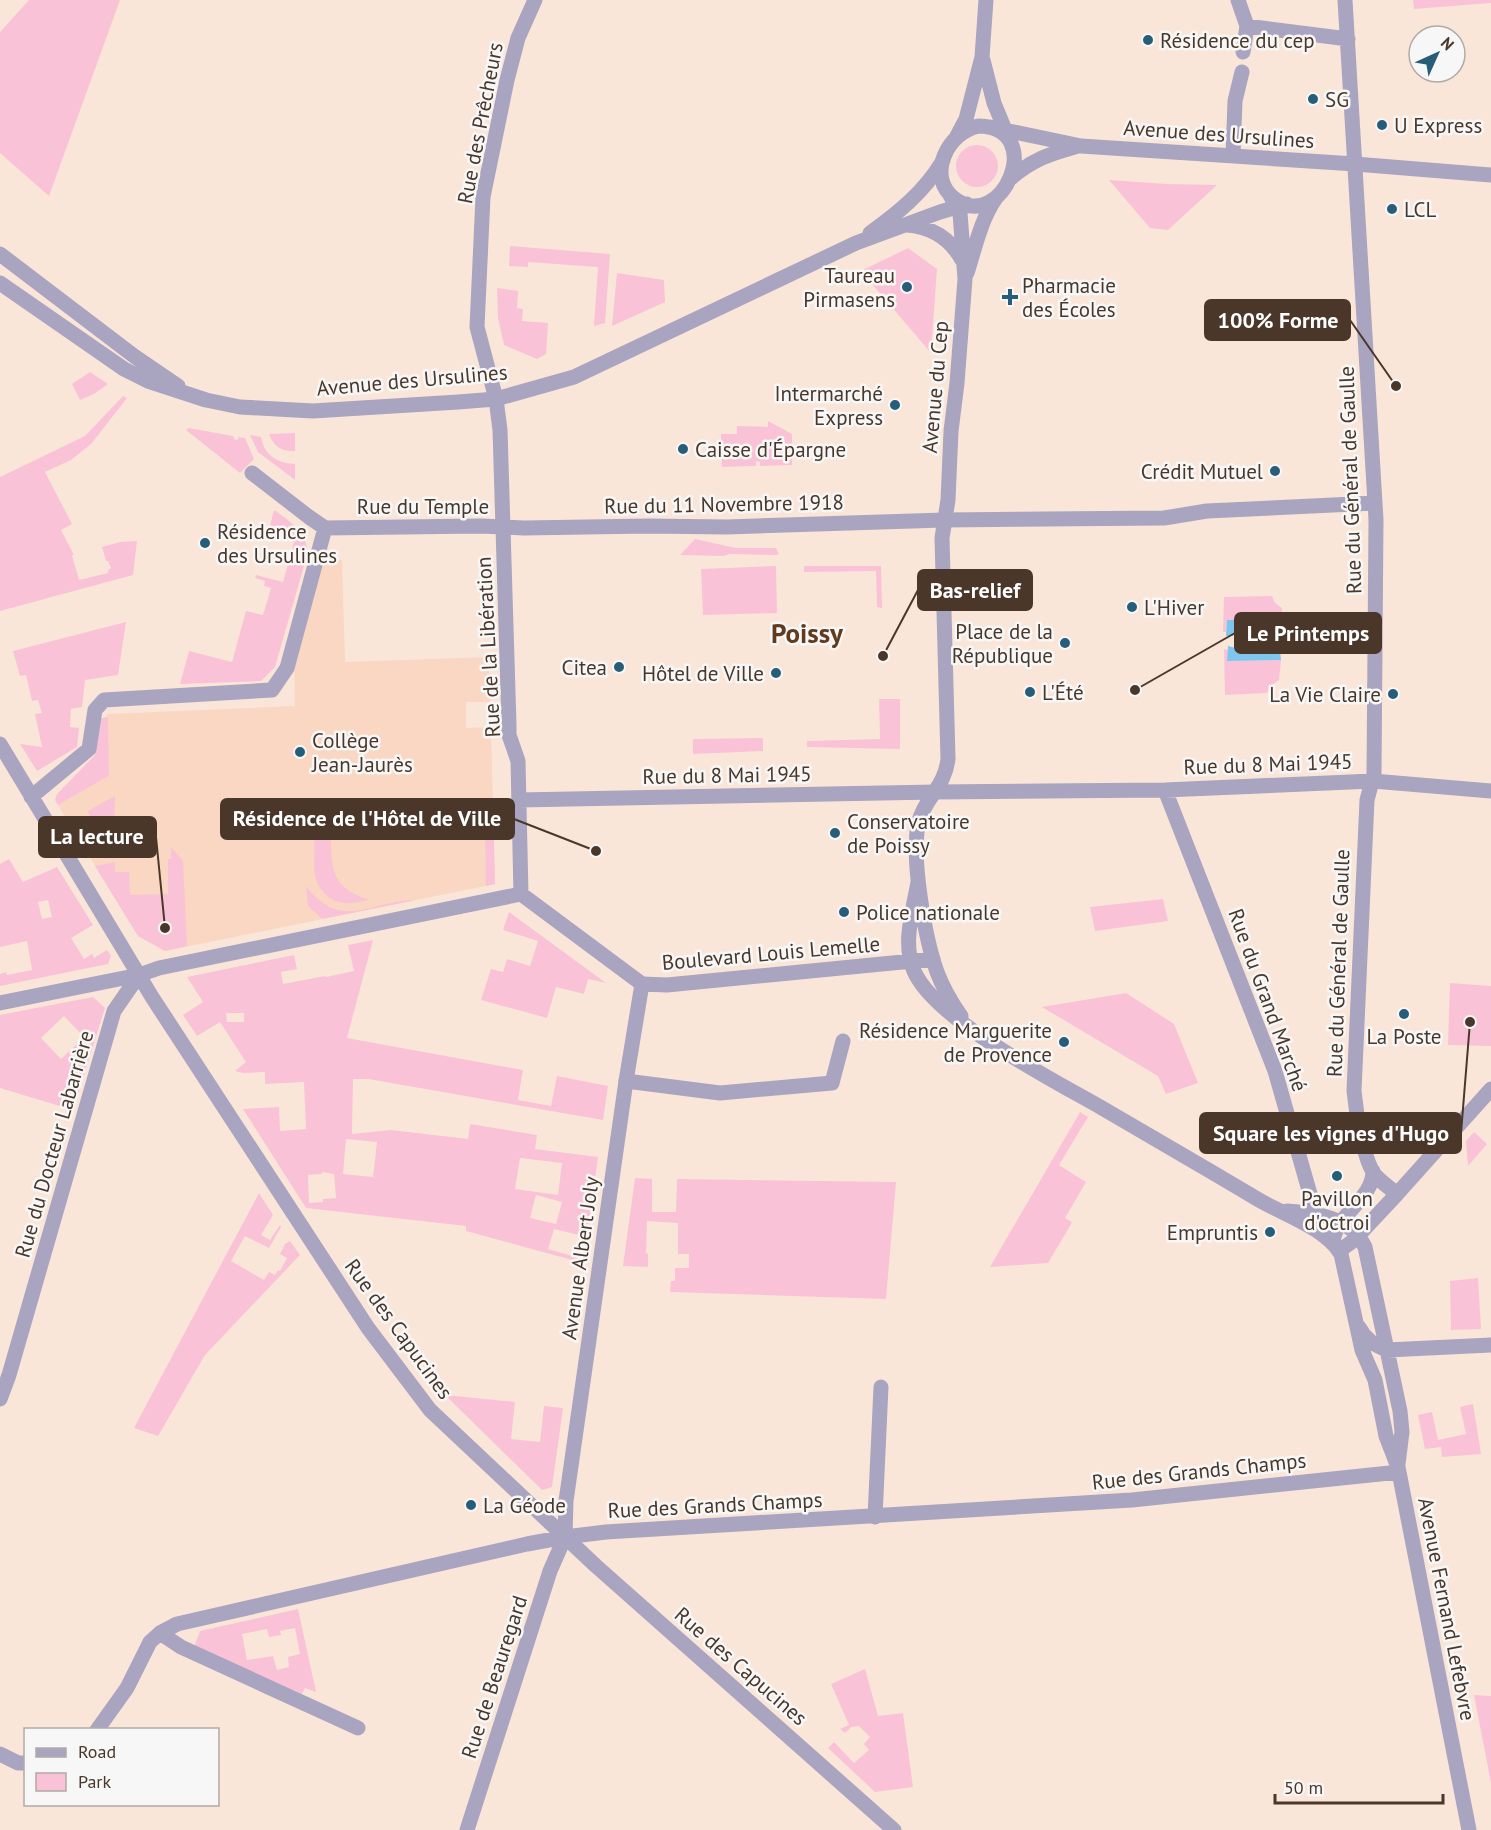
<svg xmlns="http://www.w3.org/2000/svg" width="1491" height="1830" font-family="'PT Sans',sans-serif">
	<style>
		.built { fill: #f9d7c2 }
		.green { fill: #fac2d7; fill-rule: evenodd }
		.water { fill: #7fc6ee }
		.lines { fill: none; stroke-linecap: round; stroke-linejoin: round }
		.minor { stroke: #a9a4c0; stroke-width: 15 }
		.tertiary { stroke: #a9a4c0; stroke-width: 15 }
		.poi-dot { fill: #275d78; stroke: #f7f7f7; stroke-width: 2 }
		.labels { text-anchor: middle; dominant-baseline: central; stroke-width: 5; stroke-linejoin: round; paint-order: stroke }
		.poi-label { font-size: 21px; fill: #4a372a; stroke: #f7f7f7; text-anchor: start }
		.street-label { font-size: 21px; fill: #4a372a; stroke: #f7f7f7 }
		.district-label { font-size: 27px; font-weight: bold; fill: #623b1f; stroke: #f7f7f7 }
		.leader { fill: none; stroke: #4a372a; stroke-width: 2 }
		.callout-dot { fill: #4a372a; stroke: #f7f7f7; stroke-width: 2 }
		.callout { fill: #4a372a; stroke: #4a372a; stroke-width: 2 }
		.callout-label { font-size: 22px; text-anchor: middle; font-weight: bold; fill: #fff }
	</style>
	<rect width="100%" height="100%" fill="#fae6d9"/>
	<!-- built -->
	<path class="built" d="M323,560H342L345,662L489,657L490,702H466V728L491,727L495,884L165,951L138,936L58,805L109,776L107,714L295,706L294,659Z"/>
	<!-- green -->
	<path class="green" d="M29,0H120L49,196L0,153V32Z
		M1413,0H1491V3L1414,9Z
		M956 166a21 21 0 1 1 42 0a21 21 0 1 1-42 0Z
		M1109,180L1166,184L1217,185L1168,230L1150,228Z
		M510,246L610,254L605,323L594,326L598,267L528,262V267L509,266Z
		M908,248L937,269L931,353L861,271Z
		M617,273L664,280L665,302L612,326Z
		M497,288L518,291L517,308L523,309L522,321L548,323L546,354L537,359L504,345L498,318Z
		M90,372L108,384L94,394L80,400L72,384Z
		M123,396L127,398L91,444L71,460L45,472L72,524L61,530L74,555H72L79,580L108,573V570L111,568L108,561H106L102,547L120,542L137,541L133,575L0,611V477L85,436Z
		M768,421L792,434V465L760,466V462L756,461V466L722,467L721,434H737V426L768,427Z
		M189,428L233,436L235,440L239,439L238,437L245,438L254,459L240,473L186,430Z
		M295,433V451C282,452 274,447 269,434Z
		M250,435L261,437C264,455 277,463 295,464V480L258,452Z
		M274,510C290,521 305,531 308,552L275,667L261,681L180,684L189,651L232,662L246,611L263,615L271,588L264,586L265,581L255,578L256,575L283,582L294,542L268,534Z
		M695,539L736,548H776L779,554L776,555L730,554L723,556L680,555Z
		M776,566L777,613L703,615L701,569Z
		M804,566H881L882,608L877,607L876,571L804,572Z
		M1272,596L1275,603L1282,608L1281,622L1278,619L1227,620L1226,632H1223L1224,597Z
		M126,622L118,675L85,680L82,707L71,709L70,727L79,728L77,747L37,771L20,744L42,747L35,714L42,713L38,700L32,701L26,675L20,676L13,651Z
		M1224,649L1228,650V661L1281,660L1279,680L1272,685L1267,693L1225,695Z
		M879,699H900V749L807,747V741L880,739Z
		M108,716L109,776L58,805L55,800L57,794L95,755L100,723L101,719Z
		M763,738V751L693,754V739Z
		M115,796L113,853L111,857L106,859L101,855L88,811Z
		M315,801L328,803C329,817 330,832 331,846C332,878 338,889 369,900C362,901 353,904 345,903C326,902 314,884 314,867Z
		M485,808H493L495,884L486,886Z
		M171,847L183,861L187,946L165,951L138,936L95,866L115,862V872H129L130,895L168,894V859H171Z
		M9,859L23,882L57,867L93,925L71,938L84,959L92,954L94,958L107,950L111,956L108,964L0,986V974L6,972L7,975L32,970L27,941L0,947V864ZM48,900L52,917L42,919L38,902Z
		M306,886C343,933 370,900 416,900L322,919L308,906Z
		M1163,899L1168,921L1095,931L1090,907Z
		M509,912L606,983L588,979L584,994L556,987L547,1018L481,1000L491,969L503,972L507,959L530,966L538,941L503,930Z
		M373,940L347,1038L523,1070L518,1100L551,1106L557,1076L608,1086L603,1120L368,1079H353L352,1134L391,1130L468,1139L470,1124L537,1135L535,1149L598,1157L587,1237L554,1229L548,1249L573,1256L576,1247L585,1249L583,1263L466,1231V1226L306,1208L243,1109L279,1107L280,1131L306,1129L304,1082L265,1084V1072L243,1073L235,1071L246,1062L220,1022L197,1036L183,1015L203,1002L187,977L294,955L297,969L281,972L283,984L325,976L326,977L354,971L348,945ZM226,1013H244V1022H227ZM346,1139L377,1142L373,1177L343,1174ZM520,1158L562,1163L558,1195L515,1189ZM322,1172L334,1174L336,1198L323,1199V1202L309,1203L308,1175L322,1174ZM536,1195L562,1202L556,1224L530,1218Z
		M1450,983L1491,986V1046L1448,1045Z
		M1126,993L1174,1024L1198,1083L1166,1094L1158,1076L1042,1007Z
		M93,997L105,1008L73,1110L0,1088V1015ZM64,1016L84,1037L61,1059L41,1038Z
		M1080,1112L1088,1117L1059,1165L1086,1182L1065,1218L1072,1222L1070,1226L1048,1263L990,1267Z
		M1474,1132L1487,1144L1468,1166L1466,1141Z
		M635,1178L652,1179V1212H676L677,1179L896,1182L886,1299L670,1292L671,1281H675V1268H689V1254H678V1223L647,1221L646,1253L648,1254V1267L623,1266Z
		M259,1193L273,1215L261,1235L270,1240L280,1225L281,1227L269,1248L245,1236L231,1261L264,1280L269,1272L275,1275L278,1270L280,1271L287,1258L280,1254L285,1244L290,1241L300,1255L205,1355L158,1436L134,1428Z
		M1478,1278L1481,1329L1451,1330L1450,1281Z
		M445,1395L515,1402L511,1439L540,1442L544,1406L563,1408L552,1487L542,1490Z
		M1473,1404L1481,1454L1442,1457L1441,1447L1425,1449L1418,1415L1432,1412L1438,1440L1466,1434L1460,1407Z
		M298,1609L316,1692L305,1688L302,1694L194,1647L200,1631ZM295,1628L300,1654L288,1657L289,1667L277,1670L273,1656L247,1660L242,1634L267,1629L269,1637L281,1635L280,1631Z
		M865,1669L878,1716L903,1713L913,1787L875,1792L828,1748L834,1742L854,1763L869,1750L864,1744L870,1737L859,1726L851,1727L845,1733L840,1729L849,1725L831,1684Z
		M1474,1695L1491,1696V1783Z"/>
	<!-- water -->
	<path class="water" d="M1278,619L1281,622V628H1274L1273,634L1234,633L1233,636H1226L1227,620Z
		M1228,646L1236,648L1275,649L1280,651L1281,660L1227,661Z"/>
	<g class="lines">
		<!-- minor -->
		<path class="minor" d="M1238,0L1247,26L1243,52
			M1345,0L1376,520L1374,774L1367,800L1354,1091C1356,1111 1363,1159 1375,1175C1381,1182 1390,1188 1397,1194
			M1247,26L1348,39
			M1233,155L1235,101L1242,72
			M252,473L309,517L325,528L480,526L524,528L648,526L727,527L944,520L1164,518L1207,511L1375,503
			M0,744L152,997L368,1328L430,1410L596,1566L894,1830
			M1165,790L1275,1071L1316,1215L1314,1226
			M31,797L89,749L95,710L104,700L272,690L287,668L325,528
			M519,800L935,792L1165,790L1373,781L1491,791
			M521,894L518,761L509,735V725L500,430L496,399L477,327L483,197L507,80L518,38L535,0
			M521,894L642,984
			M0,1003L139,975L159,968L521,894
			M626,1081L720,1093L832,1083L843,1041
			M1333,1243C1335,1214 1373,1200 1373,1171
			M1339,1251L1353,1241L1397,1194L1491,1089
			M0,1399L9,1375L114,1011L139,975
			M875,1517L881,1387
			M160,1633L181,1647L358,1728
			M97,1730L127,1688L150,1642L160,1633L177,1624L527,1544L565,1537
			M0,1754L18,1763H26"/>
		<!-- tertiary -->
		<path class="tertiary" d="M983,60L994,103L1008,137
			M979,126C1048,128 1002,234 955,199C925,177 948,131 979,126Z
			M990,127L1081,146L1355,164L1491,175
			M957,136L966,119L982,57L986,0
			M1011,178C1033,159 1050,154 1078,146
			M950,195L960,213L965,279L957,383L951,431L948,500L942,538L948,759C945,787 925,798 919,821C910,855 925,938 937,972C943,988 951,1002 961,1016
			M907,225C932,227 950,238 962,260
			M870,233C898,213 924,192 942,162
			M0,254L134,356L178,386
			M967,273C975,248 981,219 996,198
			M0,283L124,369L148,381L206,400L240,407L313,411L458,402L496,399L574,377L856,243L940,212L967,204
			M918,882C913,911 902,943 914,971C935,1020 1055,1081 1102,1108C1155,1139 1207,1169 1259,1200C1285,1215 1325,1228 1341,1254L1362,1350L1375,1380L1386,1436L1398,1467L1469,1830
			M1287,1211C1316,1213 1351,1217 1365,1247L1400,1411L1402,1432L1398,1464
			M1359,1327C1365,1339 1374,1345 1387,1350L1491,1345
			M565,1537L606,1532L1132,1500L1399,1472
			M467,1830L550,1571L565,1537L566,1501L626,1081L642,984L667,985L933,959"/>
	</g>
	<!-- markers -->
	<g class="poi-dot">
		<circle cx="1148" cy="40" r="6"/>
		<circle cx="1313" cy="99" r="6"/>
		<circle cx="1382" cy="125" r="6"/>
		<circle cx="1392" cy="209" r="6"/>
		<circle cx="907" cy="287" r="6"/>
		<path d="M1007 288h6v6h6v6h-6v6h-6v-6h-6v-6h6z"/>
		<circle cx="895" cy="405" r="6"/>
		<circle cx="683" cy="449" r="6"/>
		<circle cx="1275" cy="471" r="6"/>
		<circle cx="205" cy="543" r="6"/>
		<circle cx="1132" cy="607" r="6"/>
		<circle cx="1065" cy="643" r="6"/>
		<circle cx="619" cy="667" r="6"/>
		<circle cx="776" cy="673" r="6"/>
		<circle cx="1030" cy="692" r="6"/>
		<circle cx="1393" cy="694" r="6"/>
		<circle cx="300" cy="752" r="6"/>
		<circle cx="835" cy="833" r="6"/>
		<circle cx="844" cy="912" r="6"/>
		<circle cx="1404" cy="1014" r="6"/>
		<circle cx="1064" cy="1042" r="6"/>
		<circle cx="1337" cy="1176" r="6"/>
		<circle cx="1270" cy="1232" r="6"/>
		<circle cx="471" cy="1505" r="6"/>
	</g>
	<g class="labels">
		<!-- poi labels -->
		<g class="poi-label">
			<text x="1160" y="40">Résidence du cep</text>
			<text x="1325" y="99">SG</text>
			<text x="1394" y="125">U Express</text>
			<text x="1404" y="209">LCL</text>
			<text x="895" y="275" text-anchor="end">Taureau<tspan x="895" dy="24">Pirmasens</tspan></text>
			<text x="1022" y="285">Pharmacie<tspan x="1022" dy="24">des Écoles</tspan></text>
			<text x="883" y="393" text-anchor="end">Intermarché<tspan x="883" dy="24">Express</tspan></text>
			<text x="695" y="449">Caisse d'Épargne</text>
			<text x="1263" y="471" text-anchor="end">Crédit Mutuel</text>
			<text x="217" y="531">Résidence<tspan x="217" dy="24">des Ursulines</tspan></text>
			<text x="1144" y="607">L'Hiver</text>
			<text x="1053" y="631" text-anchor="end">Place de la<tspan x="1053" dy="24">République</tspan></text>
			<text x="607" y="667" text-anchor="end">Citea</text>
			<text x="764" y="673" text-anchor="end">Hôtel de Ville</text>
			<text x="1042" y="692">L'Été</text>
			<text x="1381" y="694" text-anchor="end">La Vie Claire</text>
			<text x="312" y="740">Collège<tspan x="312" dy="24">Jean-Jaurès</tspan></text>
			<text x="847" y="821">Conservatoire<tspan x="847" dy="24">de Poissy</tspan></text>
			<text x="856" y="912">Police nationale</text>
			<text x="1052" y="1030" text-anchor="end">Résidence Marguerite<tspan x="1052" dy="24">de Provence</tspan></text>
			<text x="1404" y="1036" text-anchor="middle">La Poste</text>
			<text x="1337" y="1198" text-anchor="middle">Pavillon<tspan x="1337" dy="24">d'octroi</tspan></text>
			<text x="1258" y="1232" text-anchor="end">Empruntis</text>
			<text x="483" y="1505">La Géode</text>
		</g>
		<!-- street labels -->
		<g class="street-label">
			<text transform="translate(480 123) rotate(-79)">Rue des Prêcheurs</text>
			<text transform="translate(1219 134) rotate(4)">Avenue des Ursulines</text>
			<text transform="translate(412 380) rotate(-5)">Avenue des Ursulines</text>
			<text transform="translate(935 387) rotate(-85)">Avenue du Cep</text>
			<text transform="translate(1350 480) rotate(-92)">Rue du Général de Gaulle</text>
			<text transform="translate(724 504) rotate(-1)">Rue du 11 Novembre 1918</text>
			<text x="423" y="506">Rue du Temple</text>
			<text transform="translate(488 647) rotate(-93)">Rue de la Libération</text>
			<text transform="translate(1268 764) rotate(-2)">Rue du 8 Mai 1945</text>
			<text transform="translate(727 775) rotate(-1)">Rue du 8 Mai 1945</text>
			<text transform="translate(771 953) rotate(-5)">Boulevard Louis Lemelle</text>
			<text transform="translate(1338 963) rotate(-88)">Rue du Général de Gaulle</text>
			<text transform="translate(1268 1000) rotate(70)">Rue du Grand Marché</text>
			<text transform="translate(54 1144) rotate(-74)">Rue du Docteur Labarrière</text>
			<text transform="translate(580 1258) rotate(-82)">Avenue Albert Joly</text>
			<text transform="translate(399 1329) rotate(54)">Rue des Capucines</text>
			<text transform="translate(1199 1471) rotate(-6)">Rue des Grands Champs</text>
			<text transform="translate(715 1505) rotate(-3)">Rue des Grands Champs</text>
			<text transform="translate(1447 1609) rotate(79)">Avenue Fernand Lefebvre</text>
			<text transform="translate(741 1666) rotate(41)">Rue des Capucines</text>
			<text transform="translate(494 1677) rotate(-72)">Rue de Beauregard</text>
		</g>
		<!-- district labels -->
		<g class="district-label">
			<text x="807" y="633">Poissy</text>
		</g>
	</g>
	<!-- callouts -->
	<path class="leader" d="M1396 386L1350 320M883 656L918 590M1135 690L1235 633M596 851L514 819M165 928L156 837M1470 1022L1461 1133"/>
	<g class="callout-dot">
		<circle cx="1396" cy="386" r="6"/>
		<circle cx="883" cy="656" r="6"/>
		<circle cx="1135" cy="690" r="6"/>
		<circle cx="596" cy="851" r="6"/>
		<circle cx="165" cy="928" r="6"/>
		<circle cx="1470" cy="1022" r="6"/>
	</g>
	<g class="callout">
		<rect x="1205" y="300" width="145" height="40" rx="6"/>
		<rect x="918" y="570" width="114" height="40" rx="6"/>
		<rect x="1235" y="613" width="146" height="40" rx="6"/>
		<rect x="221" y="799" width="293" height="40" rx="6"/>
		<rect x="39" y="817" width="117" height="40" rx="6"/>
		<rect x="1200" y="1113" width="261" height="40" rx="6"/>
	</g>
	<g class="callout-label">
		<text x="1278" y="328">100% Forme</text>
		<text x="975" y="598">Bas-relief</text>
		<text x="1308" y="641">Le Printemps</text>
		<text x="367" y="826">Résidence de l'Hôtel de Ville</text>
		<text x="97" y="844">La lecture</text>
		<text x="1331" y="1141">Square les vignes d'Hugo</text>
	</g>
	<!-- legend -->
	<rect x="24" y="1728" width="195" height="78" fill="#f7f7f7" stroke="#b2aaa5" stroke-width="1.5"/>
	<rect x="36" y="1748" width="30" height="9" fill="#a9a4c0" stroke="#b2aaa5" stroke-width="1.5"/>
	<text x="78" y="1758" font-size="18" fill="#4a372a">Road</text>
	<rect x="36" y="1773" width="30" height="18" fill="#fac2d7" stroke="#b2aaa5" stroke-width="1.5"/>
	<text x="78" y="1788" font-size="18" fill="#4a372a">Park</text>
	<!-- north arrow -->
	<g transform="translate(1437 54) rotate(45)"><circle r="28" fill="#f7f7f7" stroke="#b2aaa5" stroke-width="1.5"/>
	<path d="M0-4.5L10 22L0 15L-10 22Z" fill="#275d78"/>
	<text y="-9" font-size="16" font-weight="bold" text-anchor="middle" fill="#4a372a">N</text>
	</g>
	<!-- scale -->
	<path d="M1275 1794v9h168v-9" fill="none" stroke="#4a372a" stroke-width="3"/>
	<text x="1284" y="1794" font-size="18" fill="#4a372a" stroke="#f7f7f7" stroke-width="4.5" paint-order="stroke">50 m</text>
</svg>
